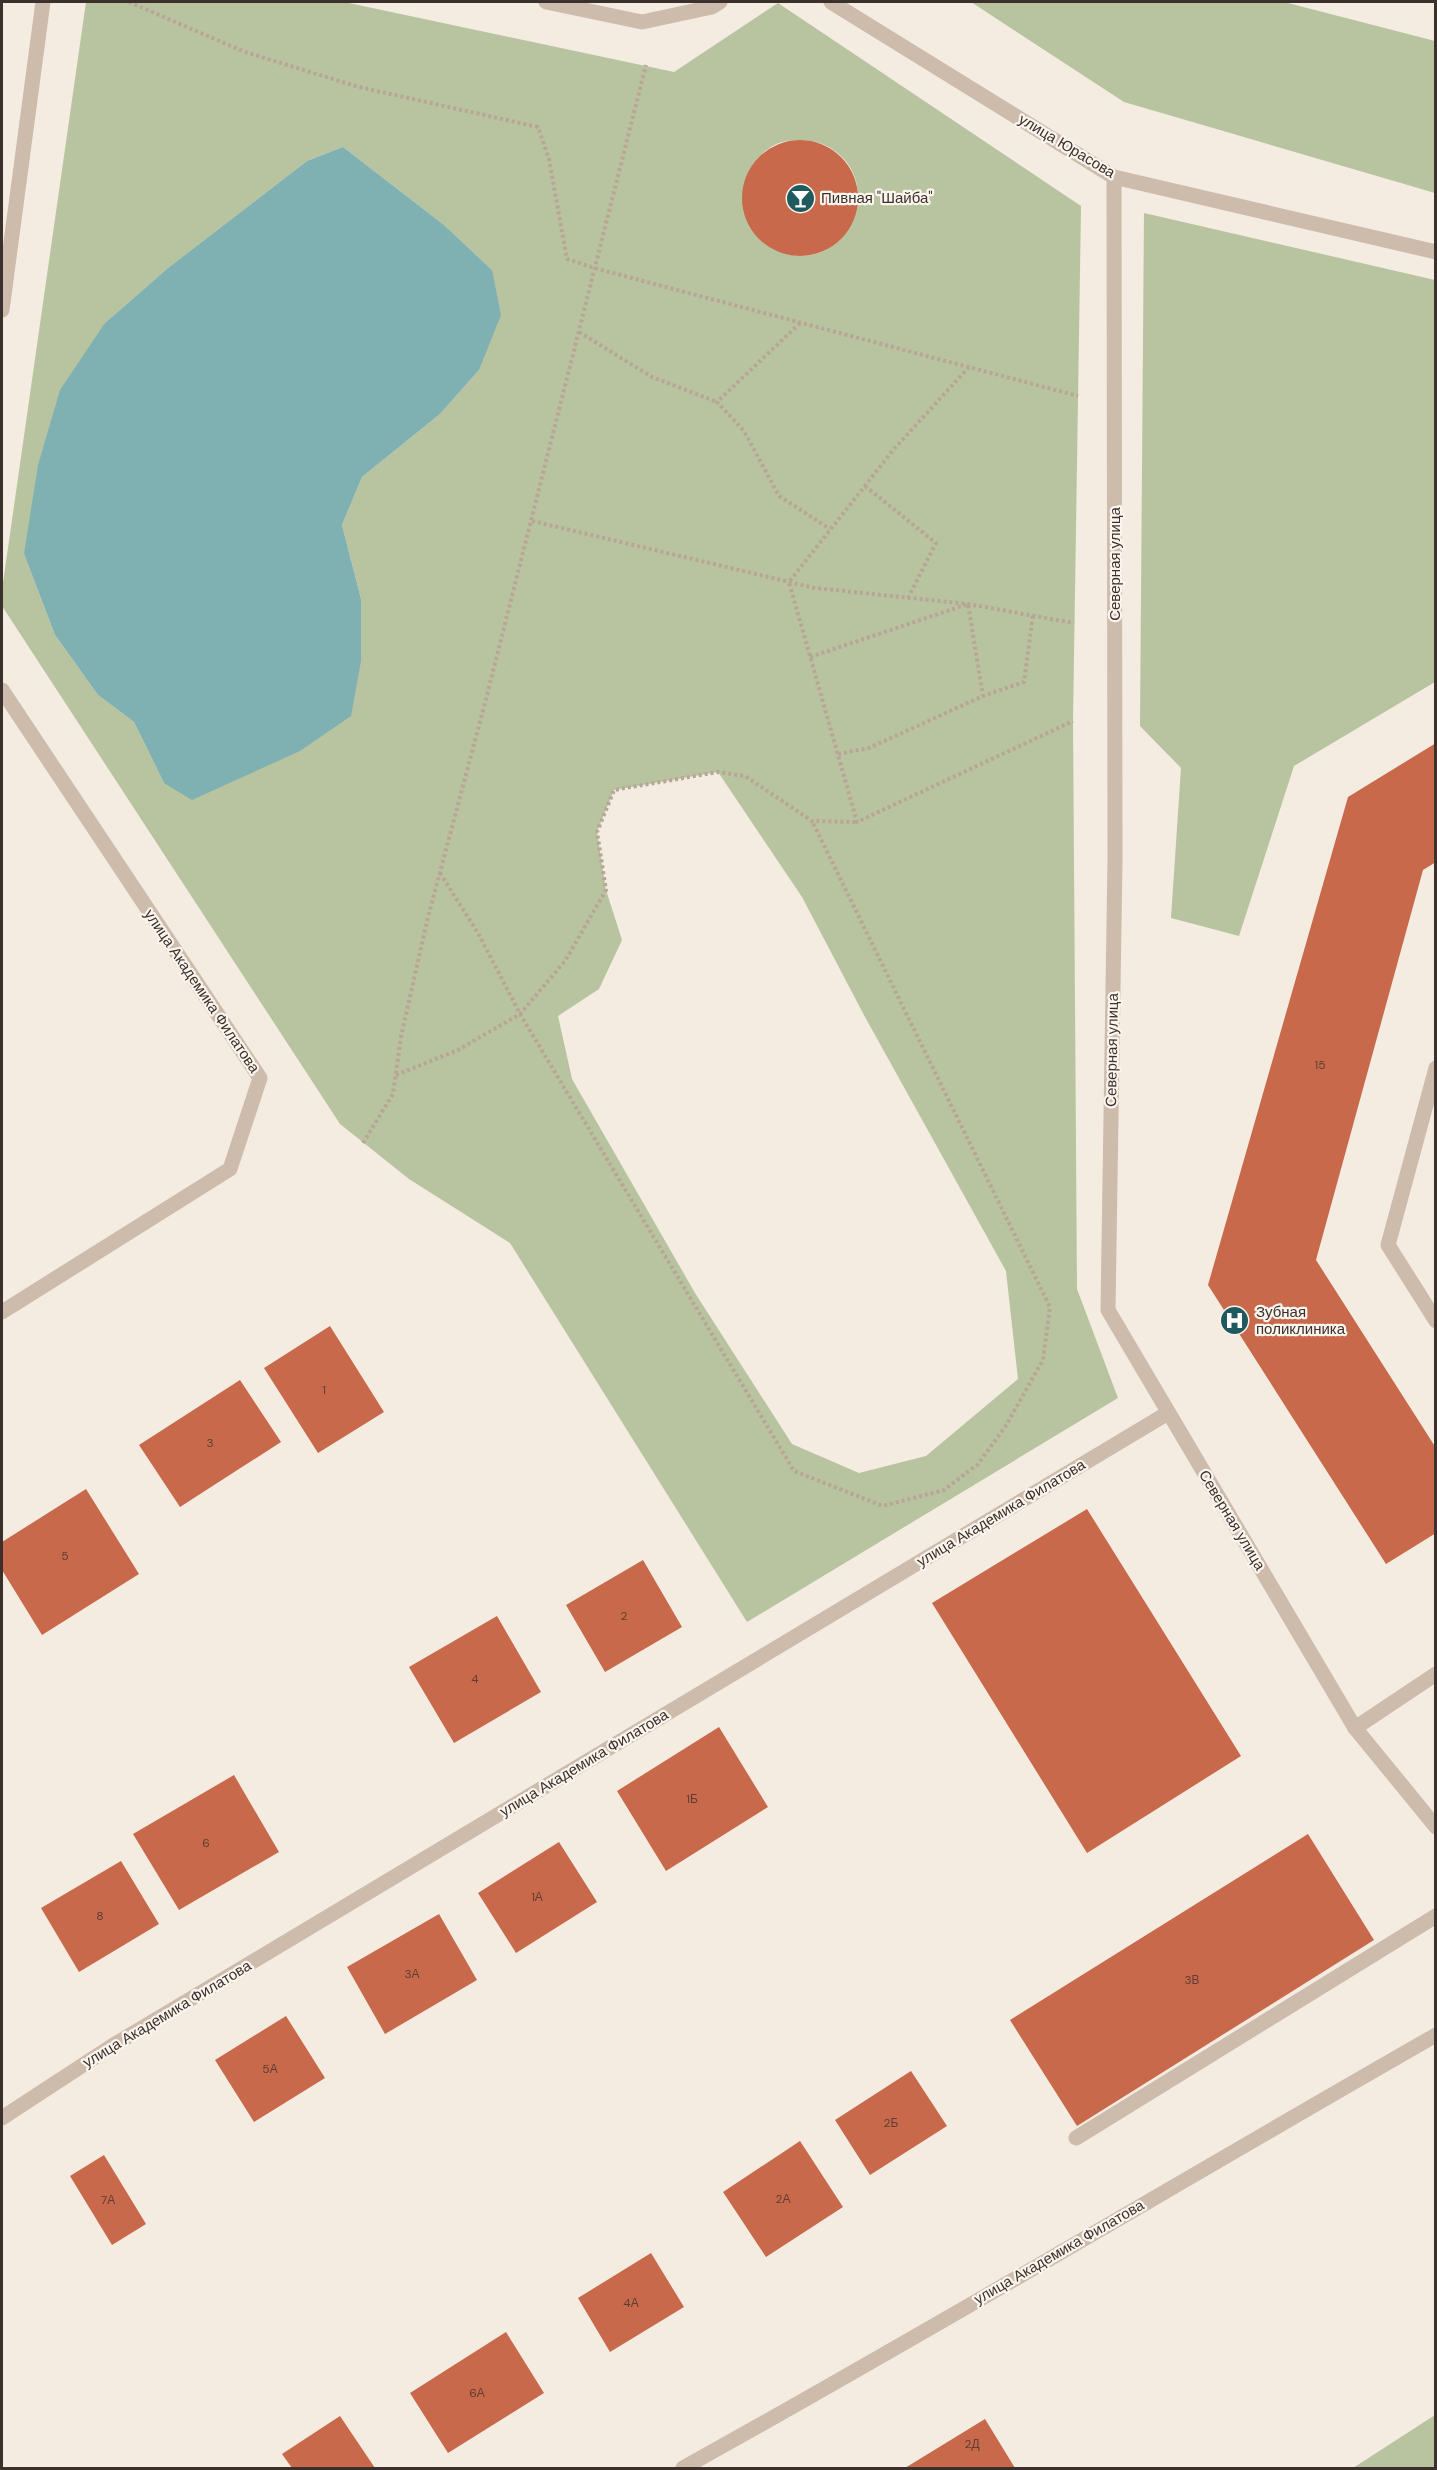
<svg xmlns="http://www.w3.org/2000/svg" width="1437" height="2470" font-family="'DM Sans',sans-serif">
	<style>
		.green { fill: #b8c4a0; fill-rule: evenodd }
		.water { fill: #7fb0b2 }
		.building { fill: #c8694b }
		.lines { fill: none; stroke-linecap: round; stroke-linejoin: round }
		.path { stroke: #b9a596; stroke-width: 4; stroke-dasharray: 3 3; stroke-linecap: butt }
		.lane { stroke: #cdbbac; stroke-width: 15 }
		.street { stroke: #cdbbac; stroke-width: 15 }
		.labels { text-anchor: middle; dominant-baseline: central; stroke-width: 4.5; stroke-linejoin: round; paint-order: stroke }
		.number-label { font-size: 12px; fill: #5e3e33 }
		.street-label { font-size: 15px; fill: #3b302b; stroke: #fbf5ee }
		.poi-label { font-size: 15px; fill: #3b302b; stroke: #fbf5ee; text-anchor: start }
	</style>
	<rect width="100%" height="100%" fill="#f4ebe1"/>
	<!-- green -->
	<path class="green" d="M86,2H344L674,72L778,3L1081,206L1073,721L1077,1289L1118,1398L747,1622L510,1243L409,1179L340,1124L2,606V590ZM805,140C812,141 821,143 827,146C891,180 846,279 778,251C761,244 752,232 746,216C735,187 753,151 782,142C789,140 798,140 805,140ZM343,147L444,225L492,270L479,370L440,414L362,477L342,525L361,599L164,783L134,722L98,695L55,635L24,554L105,323L168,268L307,161ZM718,772L802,897L865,1017L1006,1271L1018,1379L926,1456L859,1473L792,1444L695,1293L572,1079L558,1016L599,989L622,940L606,890L597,832L614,790Z
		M971,2H1284L1435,41V193L1124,102Z
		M1144,213L1435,280V682L1294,766L1239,936L1171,918L1181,768L1140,726Z
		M1435,2415V2468H1353Z"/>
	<!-- water -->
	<path class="water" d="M343,147L444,225L492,270L501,315L479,370L440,414L362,477L342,525L361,599V661L351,716L300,751L192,800L164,783L134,722L98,695L55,635L24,554L38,465L60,390L105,323L168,268L307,161Z"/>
	<!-- building -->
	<path class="building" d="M742 198a58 58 0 1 1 116 0a58 58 0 1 1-116 0Z
		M1436,743V862L1423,870L1316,1260L1436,1448V1533L1386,1564L1208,1285L1348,797Z
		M330,1326L384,1412L318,1453L264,1368Z
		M240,1380L281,1442L180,1507L139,1445Z
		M86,1489L139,1574L42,1635L2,1570V1542Z
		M1087,1509L1241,1756L1087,1853L932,1603Z
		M643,1560L682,1627L605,1672L566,1605Z
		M497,1616L541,1692L454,1743L409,1667Z
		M719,1727L768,1807L666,1871L617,1791Z
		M234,1775L279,1852L179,1910L133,1834Z
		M1308,1834L1374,1940L1077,2126L1010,2020Z
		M559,1842L597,1902L516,1953L478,1893Z
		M121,1861L159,1924L79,1972L41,1908Z
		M439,1914L477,1980L385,2034L347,1967Z
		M286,2016L325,2078L254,2122L215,2060Z
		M911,2071L947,2126L870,2175L835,2120Z
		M800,2141L843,2207L766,2257L723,2192Z
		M104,2155L146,2224L112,2245L70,2176Z
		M651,2253L684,2307L610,2352L578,2298Z
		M506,2332L544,2393L448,2453L410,2393Z
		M340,2416L375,2468H292L282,2454Z
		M985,2419L1015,2468H905Z"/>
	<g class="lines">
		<!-- path -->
		<path class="path" d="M129,2L245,52L359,87L538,127L549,159L567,259L594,268L1078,396
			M800,323L717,402L744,431L779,496L830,529
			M579,332L652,377L717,402
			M969,367L894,449L789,582L857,822L1073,721
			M865,486L936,543L908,598
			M532,521L815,588L968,604L1074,623
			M810,657L968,604L983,696
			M838,754L869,748L983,696L1024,682L1033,615
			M440,873L478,933L520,1014L794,1471L883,1506L944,1490L978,1464L1005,1427L1043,1360L1050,1307L812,821
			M396,1075L458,1050L520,1014L565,961L606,890L597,832L614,790L718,772L745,776L812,821L857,822
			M363,1143L393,1094L401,1037L427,921L485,703L646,65"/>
		<!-- lane -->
		<path class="lane" d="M1436,1068L1388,1245L1436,1321
			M1355,1728L1436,1674
			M1076,2138L1436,1916
			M683,2468C936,2328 1184,2179 1436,2035"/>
		<!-- street -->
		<path class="street" d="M546,2L642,22L712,7L720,2
			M831,2L1114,177L1436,252
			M1114,177L1115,860L1108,1310L1355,1728L1436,1827
			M2,310L43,2
			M2,690L260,1078L230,1169L2,1312
			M2,2118L112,2046L1168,1413"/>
	</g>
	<!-- icons -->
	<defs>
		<symbol id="bar-disc" viewBox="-11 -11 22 22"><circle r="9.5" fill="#1f5a5e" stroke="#fbf5ee"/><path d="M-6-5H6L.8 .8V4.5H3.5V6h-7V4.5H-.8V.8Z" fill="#fff"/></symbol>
		<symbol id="hospital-disc" viewBox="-11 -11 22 22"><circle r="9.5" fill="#1f5a5e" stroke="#fbf5ee"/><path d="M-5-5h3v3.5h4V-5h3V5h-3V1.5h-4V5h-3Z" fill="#fff"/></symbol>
	</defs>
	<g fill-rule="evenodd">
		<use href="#bar-disc" x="784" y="182" width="33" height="33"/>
		<use href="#hospital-disc" x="1218" y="1304" width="33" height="33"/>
	</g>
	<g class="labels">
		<!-- number labels -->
		<g class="number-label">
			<text x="1320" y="1065">15</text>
			<text x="324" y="1390">1</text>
			<text x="210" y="1443">3</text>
			<text x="65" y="1556">5</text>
			<text x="624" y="1616">2</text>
			<text x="475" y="1679">4</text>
			<text x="692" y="1799">1Б</text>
			<text x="206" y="1843">6</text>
			<text x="537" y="1897">1А</text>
			<text x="100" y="1916">8</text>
			<text x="412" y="1974">3А</text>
			<text x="1192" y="1980">3В</text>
			<text x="270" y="2069">5А</text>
			<text x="891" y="2123">2Б</text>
			<text x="783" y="2199">2А</text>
			<text x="108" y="2200">7А</text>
			<text x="631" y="2303">4А</text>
			<text x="477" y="2393">6А</text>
			<text x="972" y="2444">2Д</text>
		</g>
		<!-- street labels -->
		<g class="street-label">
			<text transform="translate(1067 146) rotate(31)">улица Юрасова</text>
			<text transform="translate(1115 564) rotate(-90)">Северная улица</text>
			<text transform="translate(202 991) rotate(56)">улица Академика Филатова</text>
			<text transform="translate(1112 1050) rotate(-89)">Северная улица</text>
			<text transform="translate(1001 1513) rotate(-31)">улица Академика Филатова</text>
			<text transform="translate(1232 1520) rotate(59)">Северная улица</text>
			<text transform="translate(584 1763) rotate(-31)">улица Академика Филатова</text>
			<text transform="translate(167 2014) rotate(-31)">улица Академика Филатова</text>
			<text transform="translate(1059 2252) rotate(-30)">улица Академика Филатова</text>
		</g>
		<!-- poi labels -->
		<g class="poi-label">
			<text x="821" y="198">Пивная "Шайба"</text>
			<text x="1256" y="1312">Зубная<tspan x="1256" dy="17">поликлиника</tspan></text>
		</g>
	</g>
	<!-- border -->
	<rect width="1437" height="2470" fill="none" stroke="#3b302b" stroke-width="6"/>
</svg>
